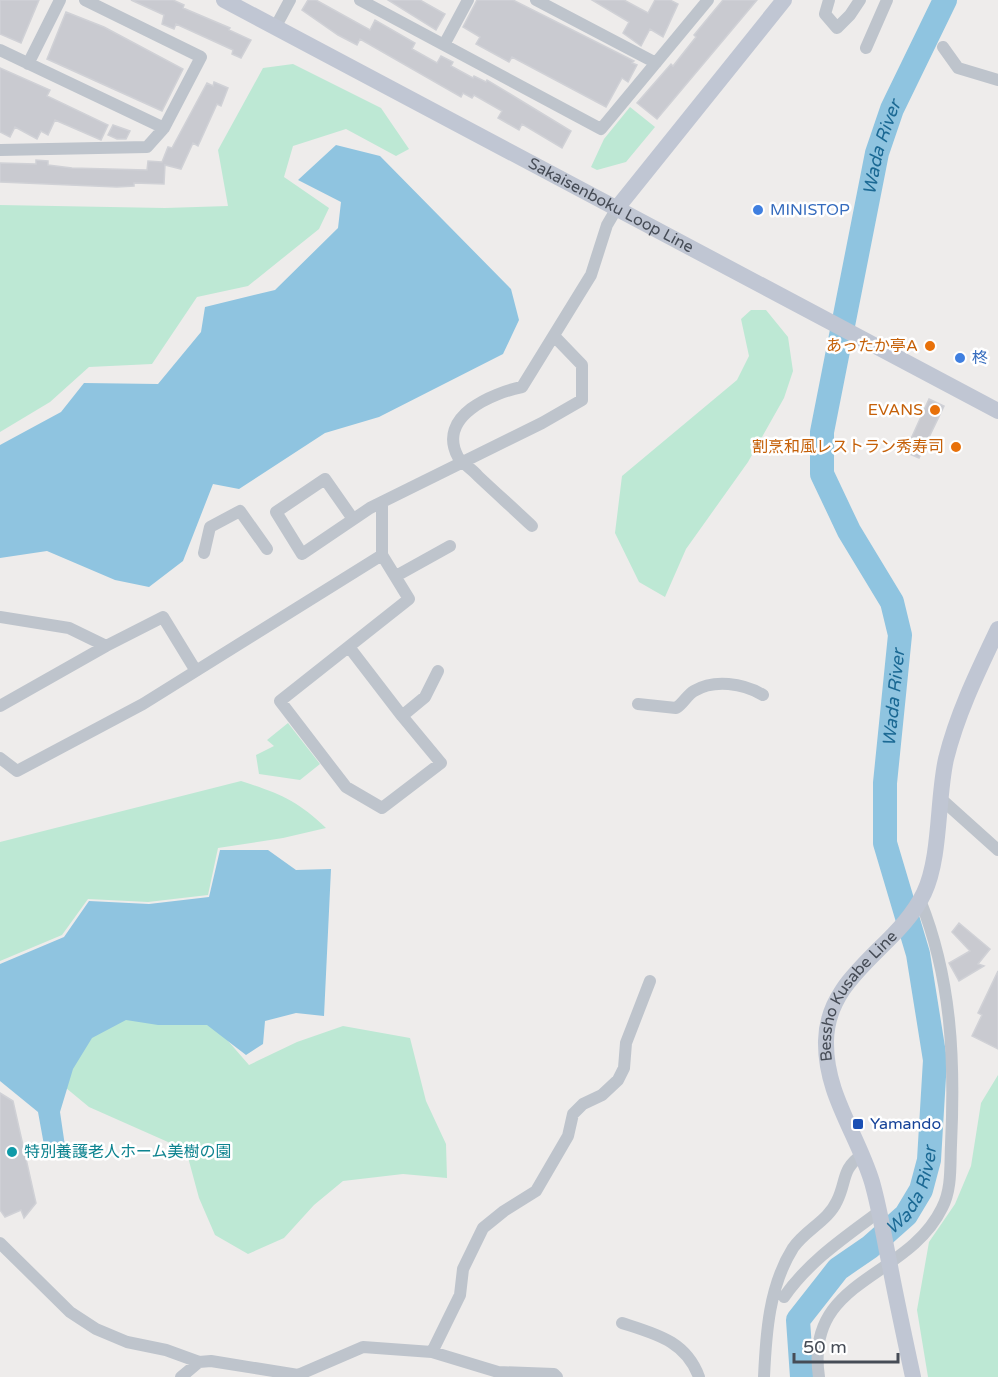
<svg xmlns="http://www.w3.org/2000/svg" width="998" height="1377" font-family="'Varela Round','Noto Sans JP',sans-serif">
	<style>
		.green { fill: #bde8d4 }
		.water { fill: #8fc4e0 }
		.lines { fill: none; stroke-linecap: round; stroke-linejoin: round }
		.river { stroke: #8fc4e0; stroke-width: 24 }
		.building { fill: #c9cad0; stroke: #d0d1d6; stroke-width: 1.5 }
		.street { stroke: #bec4cc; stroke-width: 12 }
		.secondary { stroke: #c0c6d3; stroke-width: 16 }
		.shop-dot { fill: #3f7fe0; stroke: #fff; stroke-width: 2 }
		.food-dot { fill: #e8710a; stroke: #fff; stroke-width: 2 }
		.transit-dot { fill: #1a4fb4; stroke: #fff; stroke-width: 2 }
		.culture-dot { fill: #0f9aa8; stroke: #fff; stroke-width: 2 }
		.labels { text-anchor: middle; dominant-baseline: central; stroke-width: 5; stroke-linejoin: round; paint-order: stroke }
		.street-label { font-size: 16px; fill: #464c56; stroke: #fff }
		.shop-label { font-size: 16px; fill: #366cbe; stroke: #fff; text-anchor: start }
		.food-label { font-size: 16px; fill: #c56008; stroke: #fff; text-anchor: end }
		.transit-label { font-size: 16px; fill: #164399; stroke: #fff; text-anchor: start }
		.culture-label { font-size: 16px; fill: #0d838f; stroke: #fff; text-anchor: start }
		.water-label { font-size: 18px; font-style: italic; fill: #1b6994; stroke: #fff }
	</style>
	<rect width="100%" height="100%" fill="#eeeceb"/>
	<!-- green -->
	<path class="green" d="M293,64L381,108L409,149L396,156L346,129L293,146L284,177L329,208L319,229L248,286L197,297L152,364L89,367L50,402L0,432V205L165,208L228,206L218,150L263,68Z
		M630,107L655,127L626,162L597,170L591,167L604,139Z
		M751,310H766L788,337L793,371L784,398L748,462L686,549L665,597L639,582L615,533L622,476L737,380L749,356L741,319Z
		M288,723L320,764L300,780L259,774L256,755L274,746L267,740Z
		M241,781C278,793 297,800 326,828L283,838L218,848L208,895L148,902L88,899L62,935L0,961V842Z
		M134,1010L208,1018L249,1065L297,1042L343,1026L410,1038L426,1101L446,1144L447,1178L403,1174L343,1181L314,1205L284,1238L248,1254L215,1235L199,1198L186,1150L89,1107L60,1083L90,1027Z
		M998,1075V1377H928L917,1310L929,1242L955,1204L971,1166L981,1103Z"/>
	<!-- water -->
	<path class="water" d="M336,145L380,156L511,289L519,320L503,354L379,417L325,433L239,489L213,484L183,561L149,587L115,580L47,551L0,558V445L61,412L84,383L158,384L201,332L205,307L275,290L338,228L341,202L298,180Z
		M220,850H268L296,870L331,869L324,1016L296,1013L265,1021L263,1044L246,1055L207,1025H158L126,1020L92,1038L73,1069L60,1112L65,1146L44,1145L38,1112L0,1081V964L64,937L89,901L149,904L209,897Z"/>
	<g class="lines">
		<!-- river -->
		<path class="river" id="s1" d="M802,1377L798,1320L838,1269L870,1247L906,1215L921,1190L929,1160L935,1060L918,954L885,843V783L900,635L892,602L849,531L822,474V432L877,153L892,109L945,0"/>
	</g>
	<!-- building -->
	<path class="building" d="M0,0H39L21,43L0,34Z
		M131,0H173L184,5L183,8L230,28L229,30L251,40L241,58L232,54L233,50L176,24L174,29L162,24L164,15Z
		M308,0H316L370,30L375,20L415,43L412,49L437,63L441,56L453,62L451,66L473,78L474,76L486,82L487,80L571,131L562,148L522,124L519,130L498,118L502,111L474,95L472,98L463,93L461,97L360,39L357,45L338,35L302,10Z
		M388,0H420L445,14L436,30Z
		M477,0H513L634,61L632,63L637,65L628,82L622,78L606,107L512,57L509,62L476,44L480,37L463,27Z
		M592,0H624L648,13L655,0H670L678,4L663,37L650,29L641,46L623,33L629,22Z
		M723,0H757L657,119L637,103L671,64L673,66L696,37L694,35Z
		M66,12L104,27L183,69L162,111L47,59Z
		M0,68L50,90L47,96L108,125L101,140L55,120L48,135L41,131L37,139L15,127L10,137L0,132Z
		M214,82L228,88L221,106L217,104L198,146L193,143L181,169L165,165L164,184L134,183V186L117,187L0,182V163L36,164V160L48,161V165L72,168L147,170L148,161L162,162L168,147L172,148L207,83L213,86Z
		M113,125L130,131L126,139H117L108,135Z
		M929,399L944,406L919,458L905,452Z
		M959,923L990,949L978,964L984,966L959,981L949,963L970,951L952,932Z
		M998,971V1049L972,1036L982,1015L978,1013Z
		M0,1093L13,1101L36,1203L24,1218L21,1210L5,1217L0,1210Z"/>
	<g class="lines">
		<!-- street -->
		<path class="street" d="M360,0L601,129L708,0
			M536,0L656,63
			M829,0L825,14L837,28L850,15L860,0
			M276,26L290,0
			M445,43L468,0
			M943,47L958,68L998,80
			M866,48L887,0
			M0,50L164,128
			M28,64L60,0
			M0,150L147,147L164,128L201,57L85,0
			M382,502V555L409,599L280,701L346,787L382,808L441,763L402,716L425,697L438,671
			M353,519L325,479L276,512L302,554L370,508L542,423L582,400V365L555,337
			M532,526C514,509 496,493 478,476C473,470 462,463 458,457C436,416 493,393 522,387L591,275L607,225L617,208
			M204,553L210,527L240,511L267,549
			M396,576L450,546
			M0,617L69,628L106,646L0,706
			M106,646L163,617L196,671
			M349,647L402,716
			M638,704L676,708C683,704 687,695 694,691C714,679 743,683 763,695
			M0,758L17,771L143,704L382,555
			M940,798L998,850
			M0,1243L70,1312L96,1329L127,1342L166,1350L199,1362
			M784,1297C809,1261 845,1237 880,1211
			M622,1323C656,1334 686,1341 699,1377
			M432,1352L460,1295L463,1269L483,1228L504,1211L536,1191L568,1136L573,1114L583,1104L602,1095L618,1080L624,1068L626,1043L650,981
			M181,1377L199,1362L211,1361L298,1375L363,1347L432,1352L498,1372L554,1374L557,1377
			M764,1377C766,1333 769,1286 793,1248C805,1230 828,1221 837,1201C847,1181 841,1169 862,1155
			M819,1377C804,1278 907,1280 942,1208C952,1189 950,1166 951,1145C955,1061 952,979 920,900"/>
		<!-- secondary -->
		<g class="secondary">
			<path id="s2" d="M224,0L998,411"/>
			<path d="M617,208L784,0"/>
			<path id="s3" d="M913,1377C905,1340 897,1303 890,1266C884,1238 880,1210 872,1182C857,1133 825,1094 826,1041C827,974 898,948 924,893C941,857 937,799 946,759C957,714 978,671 998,629"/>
		</g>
	</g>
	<!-- markers -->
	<g class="shop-dot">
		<circle cx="758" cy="210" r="6"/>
		<circle cx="960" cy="358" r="6"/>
	</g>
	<g class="food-dot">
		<circle cx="930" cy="346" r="6"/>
		<circle cx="935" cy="410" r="6"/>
		<circle cx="956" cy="447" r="6"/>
	</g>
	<rect class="transit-dot" x="852" y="1118" width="12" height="12" rx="3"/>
	<circle class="culture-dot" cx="12" cy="1152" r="6"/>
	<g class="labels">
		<!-- street labels -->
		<g class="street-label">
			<text stroke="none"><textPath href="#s2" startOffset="438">Sakaisenboku Loop Line</textPath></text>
			<text stroke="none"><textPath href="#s3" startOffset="404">Bessho Kusabe Line</textPath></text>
		</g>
		<!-- shop labels -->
		<g class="shop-label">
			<text x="770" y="210">MINISTOP</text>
			<text x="972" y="358">柊</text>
		</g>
		<!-- food labels -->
		<g class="food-label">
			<text x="918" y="346">あったか亭A</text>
			<text x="923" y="410">EVANS</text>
			<text x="944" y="447">割烹和風レストラン秀寿司</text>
		</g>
		<!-- transit labels -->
		<g class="transit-label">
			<text x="870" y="1124">Yamando</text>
		</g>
		<!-- culture labels -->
		<g class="culture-label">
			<text x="24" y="1152">特別養護老人ホーム美樹の園</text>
		</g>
		<!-- water labels -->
		<g class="water-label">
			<text stroke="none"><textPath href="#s1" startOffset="1314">Wada River</textPath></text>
			<text stroke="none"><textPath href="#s1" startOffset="738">Wada River</textPath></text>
			<text stroke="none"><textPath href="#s1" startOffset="234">Wada River</textPath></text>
		</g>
	</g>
	<!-- scale -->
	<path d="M794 1353v9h104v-9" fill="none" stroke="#464c56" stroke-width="3"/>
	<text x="803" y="1353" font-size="18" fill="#464c56" stroke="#ffffff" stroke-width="4.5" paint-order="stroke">50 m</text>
</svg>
